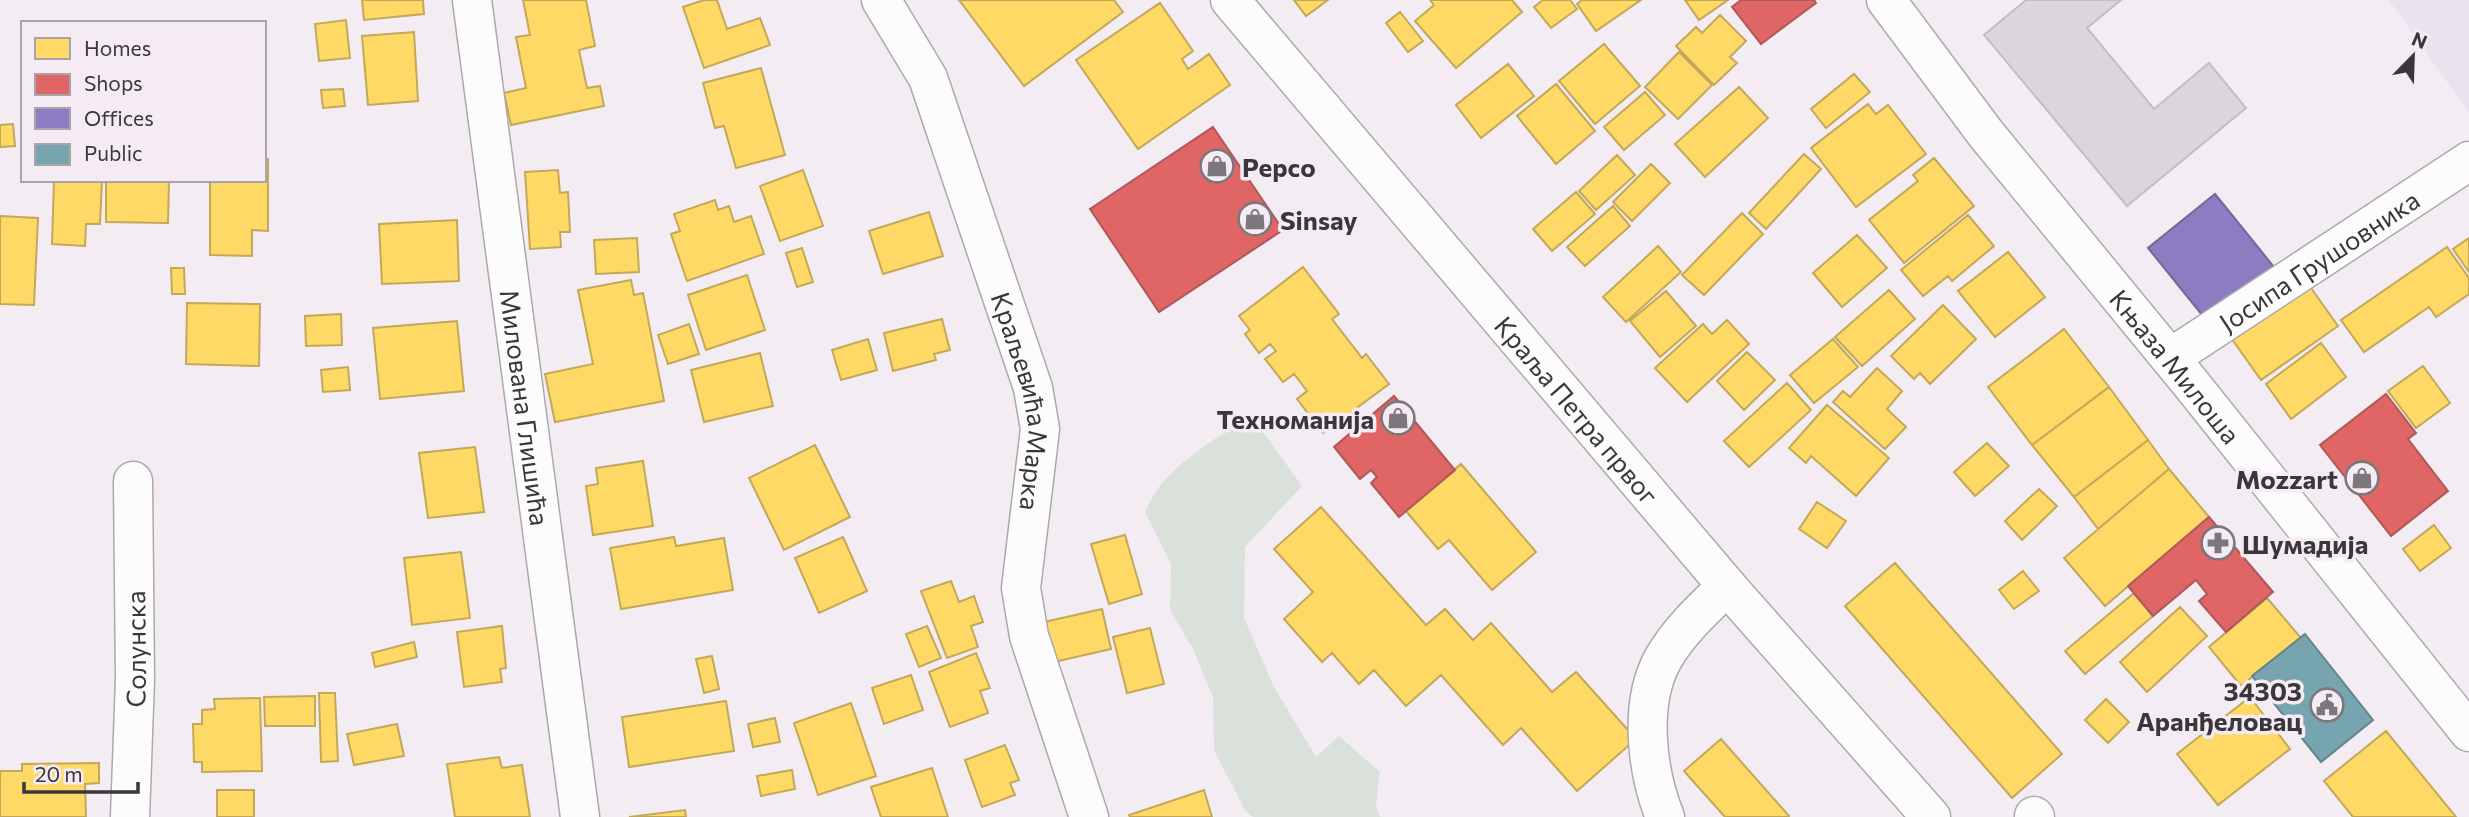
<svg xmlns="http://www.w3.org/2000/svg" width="2469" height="817" font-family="Commissioner,sans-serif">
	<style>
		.education { fill: #ebe2f0 }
		.green { fill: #dae1da }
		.homes { fill: #ffd966; stroke: #c4a859; stroke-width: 2 }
		.shops { fill: #e06666; stroke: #ae5859; stroke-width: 2 }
		.offices { fill: #8e7cc3; stroke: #75679a; stroke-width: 2 }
		.public { fill: #76a5af; stroke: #64848c; stroke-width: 2 }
		.building { fill: #dbd6db; stroke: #c2bec2; stroke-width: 2 }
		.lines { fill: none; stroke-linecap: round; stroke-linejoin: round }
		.minor-casing { stroke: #aca8ac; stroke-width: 41 }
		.minor { stroke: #fdfcfd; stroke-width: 38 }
		.labels { text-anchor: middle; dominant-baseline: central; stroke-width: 7; stroke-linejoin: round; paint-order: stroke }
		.poi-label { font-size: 26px; font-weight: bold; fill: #3a373a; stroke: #f5ebf5; text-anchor: start }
		.street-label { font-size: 26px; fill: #3a373a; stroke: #f5ebf5 }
	</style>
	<rect width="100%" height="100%" fill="#f3edf3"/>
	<!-- education -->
	<path class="education" d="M2389,0H2469V113Z"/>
	<!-- green -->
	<path class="green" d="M1251,415L1302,486L1245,547L1244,618L1274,687L1316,757L1339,736L1380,772L1376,807L1381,817H1253L1245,810L1214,750L1213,697L1192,647L1170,610L1171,564L1145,512C1162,467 1214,441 1251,415Z"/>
	<!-- homes -->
	<path class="homes" d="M362,0H423L424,14L364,20Z
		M523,0H586L595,46L579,50L587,88L600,86L604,106L511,125L504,93L526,88L516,37L530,35Z
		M704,0H717L727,29L760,18L770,45L704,68L683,7Z
		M959,0H1114L1123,12L1024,86Z
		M1294,0H1328L1306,16Z
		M1430,0H1512L1522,12L1456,68L1415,21L1434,5Z
		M1543,0H1570L1577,9L1551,28L1534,7Z
		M1582,0H1641L1596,31L1577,4Z
		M1685,0H1728L1699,20Z
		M1160,3L1193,51L1182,59L1188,69L1209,54L1230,85L1138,149L1076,60Z
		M1400,12L1423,41L1408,52L1386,23Z
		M1720,15L1746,41L1730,57L1737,63L1714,85L1676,46L1696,27L1702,33Z
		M346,20L350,58L319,61L315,24Z
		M414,32L418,101L368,105L362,36Z
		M1604,44L1640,86L1595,124L1559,81Z
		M1679,52L1712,85L1678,119L1645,87Z
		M1508,64L1534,96L1481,138L1456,105Z
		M761,68L785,155L736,168L724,126L715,128L703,83Z
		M1854,74L1870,92L1826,128L1811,109Z
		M1556,84L1595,131L1556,164L1517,116Z
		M1739,87L1768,118L1705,177L1675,144Z
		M343,89L345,106L323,108L321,90Z
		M1645,92L1665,115L1624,150L1604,127Z
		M1868,104L1876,114L1888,105L1926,154L1856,207L1811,148Z
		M13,124L15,146L0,147V125Z
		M1804,154L1821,169L1766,229L1749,213Z
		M1617,155L1635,175L1596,210L1579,191Z
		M1934,158L1974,206L1904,263L1869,220L1918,181L1913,175Z
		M264,159H268V231L252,230V256L210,255V180H264Z
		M1651,164L1670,183L1632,221L1613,202Z
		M558,170L560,193L568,192L570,232H560L561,247L530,249L525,172Z
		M803,170L823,226L780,241L760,186Z
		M54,180H102L100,224H86L85,246L52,244Z
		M106,180L169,182L168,223L106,222Z
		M1576,192L1595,214L1552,251L1533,229Z
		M715,200L718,210L729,206L734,222L751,216L764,254L687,281L671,234L680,231L674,214Z
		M1613,206L1630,226L1585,266L1567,247Z
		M929,212L943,256L883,274L869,231Z
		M1742,213L1763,234L1704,295L1682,275Z
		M1968,215L1994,246L1952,281L1948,276L1923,296L1901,270Z
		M0,216L38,218L34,305L0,304Z
		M457,220L459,281L382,284L379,224Z
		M1857,235L1887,268L1842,307L1813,273Z
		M637,238L639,272L596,274L594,240Z
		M2469,238V272L2453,249Z
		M1658,246L1681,272L1626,322L1603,297Z
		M2447,247L2469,278V294L2436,317L2429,307L2364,352L2341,320Z
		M802,248L813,282L797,287L786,253Z
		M2008,252L2045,297L1995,337L1958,291Z
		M1303,267L1339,314L1332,319L1362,358L1366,354L1389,384L1323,433L1297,399L1307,391L1294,374L1283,382L1265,359L1276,351L1270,344L1259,353L1245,334L1250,330L1239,316Z
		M171,268H184L185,294H172Z
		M747,275L765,330L706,350L688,295Z
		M631,280L634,295L643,293L664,401L555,422L545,374L593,364L578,290Z
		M2306,281L2338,326L2261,380L2229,335Z
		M1889,290L1915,319L1862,366L1835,337Z
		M1666,291L1696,326L1660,357L1630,321Z
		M187,303L260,304L259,366L186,364Z
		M1943,305L1976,339L1930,384L1920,373L1914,379L1891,356Z
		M341,314L342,345L306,346L305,316Z
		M942,319L950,350L934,354L936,360L893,371L884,333Z
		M1727,320L1749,344L1687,402L1655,368L1703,324L1712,334Z
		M457,321L464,391L380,399L373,328Z
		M689,324L699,354L668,364L658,335Z
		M2064,329L2109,387L2032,445L1988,387Z
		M868,339L877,370L841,380L832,350Z
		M1833,339L1858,367L1814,403L1790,375Z
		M2321,343L2346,377L2291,419L2266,384Z
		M1747,352L1775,380L1744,410L1717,381Z
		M760,353L773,406L704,422L691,370Z
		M2423,366L2450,403L2416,428L2388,391Z
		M348,367L350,390L323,392L321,370Z
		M1877,368L1902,391L1887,409L1906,427L1885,449L1833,402L1843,391L1850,397Z
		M1787,383L1811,410L1749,467L1724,441Z
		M2109,387L2148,440L2074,497L2032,445Z
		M1827,405L1889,458L1856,496L1811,456L1806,463L1789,448Z
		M2148,440L2169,469L2098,529L2074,497Z
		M1987,443L2009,466L1975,496L1954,472Z
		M815,445L850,517L784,550L749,478Z
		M475,447L484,512L428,518L419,453Z
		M643,461L653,526L593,535L586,486L598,484L596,468Z
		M1461,464L1536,552L1492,590L1449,540L1438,549L1406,511Z
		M2169,469L2209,517L2105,606L2064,558Z
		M2039,489L2057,506L2022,540L2005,521Z
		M1817,502L1846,521L1827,548L1799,529Z
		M1321,507L1426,625L1445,609L1473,640L1491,623L1552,692L1576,672L1636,739L1577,791L1521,728L1503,745L1441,675L1406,706L1374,670L1359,684L1332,653L1322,662L1284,619L1313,592L1274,549Z
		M2434,525L2451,548L2420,571L2403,549Z
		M1125,535L1142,594L1109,604L1091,544Z
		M674,537L676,546L724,538L733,590L621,609L610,548Z
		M843,537L867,591L819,613L795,558Z
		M461,552L470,618L412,625L404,558Z
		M1895,563L2062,754L2012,798L1845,606Z
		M2023,571L2039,591L2014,609L1999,590Z
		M951,581L959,602L974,596L983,622L971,626L978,647L947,658L921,591Z
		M2134,593L2153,616L2085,674L2065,651Z
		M2267,598L2301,638L2241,686L2209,647Z
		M2180,607L2207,636L2147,692L2120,662Z
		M1102,609L1111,649L1054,662L1044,622Z
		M502,626L506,668L500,669L502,682L464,687L457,632Z
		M927,626L941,658L919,667L906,634Z
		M1150,628L1164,684L1127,693L1113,637Z
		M414,642L417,657L375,667L372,653Z
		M976,653L990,688L980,691L988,713L950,727L929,672Z
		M712,656L719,689L704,693L696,659Z
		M911,675L923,710L884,724L872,688Z
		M319,693H335L338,761L321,762Z
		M315,696V726H265L264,697Z
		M2250,697L2290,749L2218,805L2177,754Z
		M260,698L262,771L202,772V762H194L193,724H202V710L215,709L214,699Z
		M2106,699L2129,722L2108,743L2085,720Z
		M726,701L734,751L629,767L622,717Z
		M851,703L876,776L818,795L794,723Z
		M775,718L780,742L753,747L748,724Z
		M397,724L404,756L354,765L347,734Z
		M2386,731L2456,817H2353L2324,781Z
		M1721,739L1789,816L1788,817H1725L1684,771Z
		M1005,745L1019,780L1010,783L1015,795L982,807L965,760Z
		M499,757L502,768L522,765L530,817H455L447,764Z
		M99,763V783L85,784L86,817H0V771H22V764Z
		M932,768L948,817H881L871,787Z
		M792,770L795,789L761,796L757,776Z
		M217,790H254V817H217Z
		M1204,790L1212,817H1130L1129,815Z
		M685,810L686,817H629Z"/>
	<!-- shops -->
	<path class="shops" d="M1741,0H1814L1816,3L1761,44L1732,7Z
		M1213,127L1283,230L1159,312L1090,209Z
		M2386,394L2416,433L2408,439L2448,491L2391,536L2320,445Z
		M1394,396L1455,470L1399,517L1371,483L1377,477L1371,470L1360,479L1334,447Z
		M2209,517L2273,592L2226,632L2199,601L2207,594L2196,580L2153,616L2128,586Z"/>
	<!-- offices -->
	<path class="offices" d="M2215,194L2274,267L2207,321L2148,248Z"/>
	<!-- public -->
	<path class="public" d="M2305,634L2373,720L2321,762L2252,676Z"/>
	<!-- building -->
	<path class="building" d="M2026,0H2121L2087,28L2154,109L2209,63L2246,108L2127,206L1984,35Z"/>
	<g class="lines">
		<defs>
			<g id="minor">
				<path id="s1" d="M472,0L580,817"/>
				<path id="s2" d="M881,0L928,78L1033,388L1040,429L1021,588L1029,636L1089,817"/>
				<path id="s3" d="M1230,0L1727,586L1931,817"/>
				<path id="s4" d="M1886,0L1986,134L2192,385L2469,732"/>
				<path id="s5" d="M2170,358L2469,161"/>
				<path d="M2034,816L2035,817"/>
				<path id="s6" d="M130,817L135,679L133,481"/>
				<path d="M1665,817C1647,772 1638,704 1663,659C1679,631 1704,608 1727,586"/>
			</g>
		</defs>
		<!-- minor casing -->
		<use href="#minor" class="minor-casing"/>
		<!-- minor -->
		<use href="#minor" class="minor"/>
	</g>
	<!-- icons -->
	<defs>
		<symbol id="shop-ring" viewBox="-11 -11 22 22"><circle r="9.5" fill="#f5ebf5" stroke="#7b777b" stroke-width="1.5"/><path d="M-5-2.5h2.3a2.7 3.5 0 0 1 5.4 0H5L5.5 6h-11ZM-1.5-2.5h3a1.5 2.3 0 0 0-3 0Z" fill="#7b777b"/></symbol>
		<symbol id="pharmacy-ring" viewBox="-11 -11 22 22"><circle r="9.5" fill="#f5ebf5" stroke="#7b777b" stroke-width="1.5"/><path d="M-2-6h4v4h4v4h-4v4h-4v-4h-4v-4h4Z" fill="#7b777b"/></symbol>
		<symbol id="civic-ring" viewBox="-11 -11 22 22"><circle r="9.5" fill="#f5ebf5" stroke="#7b777b" stroke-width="1.5"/><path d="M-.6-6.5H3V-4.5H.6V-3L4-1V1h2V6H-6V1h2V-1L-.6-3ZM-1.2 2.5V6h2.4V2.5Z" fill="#7b777b"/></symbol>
	</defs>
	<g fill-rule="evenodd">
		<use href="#shop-ring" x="1198" y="147" width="38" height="38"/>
		<use href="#shop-ring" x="1236" y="200" width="38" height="38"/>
		<use href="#shop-ring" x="1379" y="399" width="38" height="38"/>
		<use href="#shop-ring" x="2343" y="459" width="38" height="38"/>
		<use href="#pharmacy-ring" x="2199" y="524" width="38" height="38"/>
		<use href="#civic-ring" x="2308" y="686" width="38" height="38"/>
	</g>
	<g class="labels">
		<!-- poi labels -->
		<g class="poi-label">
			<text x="1242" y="166">Pepco</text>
			<text x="1280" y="219">Sinsay</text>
			<text x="1374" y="418" text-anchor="end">Техноманија</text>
			<text x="2338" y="478" text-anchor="end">Mozzart</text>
			<text x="2242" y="543">Шумадија</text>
			<text x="2302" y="690" text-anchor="end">34303<tspan x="2302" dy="30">Аранђеловац</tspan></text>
		</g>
		<!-- street labels -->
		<g class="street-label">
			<text stroke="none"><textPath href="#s5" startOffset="178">Јосипа Грушовника</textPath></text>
			<text stroke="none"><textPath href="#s4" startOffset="467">Књаза Милоша</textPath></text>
			<text stroke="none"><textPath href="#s2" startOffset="430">Краљевића Марка</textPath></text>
			<text stroke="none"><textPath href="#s1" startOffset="411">Милована Глишића</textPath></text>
			<text stroke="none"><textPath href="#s3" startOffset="537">Краља Петра првог</textPath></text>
			<text stroke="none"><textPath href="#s6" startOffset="168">Солунска</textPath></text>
		</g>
	</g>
	<!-- legend -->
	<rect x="21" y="21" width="245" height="161" fill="#f5ebf5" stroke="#aaa3aa" stroke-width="2"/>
	<rect x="35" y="38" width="35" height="21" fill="#ffd966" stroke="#aaa3aa" stroke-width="2"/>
	<text x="84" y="56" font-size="21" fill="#3a373a">Homes</text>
	<rect x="35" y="74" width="35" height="21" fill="#e06666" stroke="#aaa3aa" stroke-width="2"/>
	<text x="84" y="91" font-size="21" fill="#3a373a">Shops</text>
	<rect x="35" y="108" width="35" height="21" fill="#8e7cc3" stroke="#aaa3aa" stroke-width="2"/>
	<text x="84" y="126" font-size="21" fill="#3a373a">Offices</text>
	<rect x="35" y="144" width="35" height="21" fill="#76a5af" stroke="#aaa3aa" stroke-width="2"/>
	<text x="84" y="161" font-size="21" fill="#3a373a">Public</text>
	<!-- north arrow -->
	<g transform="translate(2413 56) rotate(23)" stroke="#f5ebf5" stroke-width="5" paint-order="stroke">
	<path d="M0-5L12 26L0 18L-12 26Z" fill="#3a373a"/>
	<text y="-10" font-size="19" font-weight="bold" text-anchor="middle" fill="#3a373a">N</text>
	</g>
	<!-- scale -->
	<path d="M24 782v10h114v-10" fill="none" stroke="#3a373a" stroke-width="3.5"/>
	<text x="35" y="782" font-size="21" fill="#3a373a" stroke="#f5ebf5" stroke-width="5" paint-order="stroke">20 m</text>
</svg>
